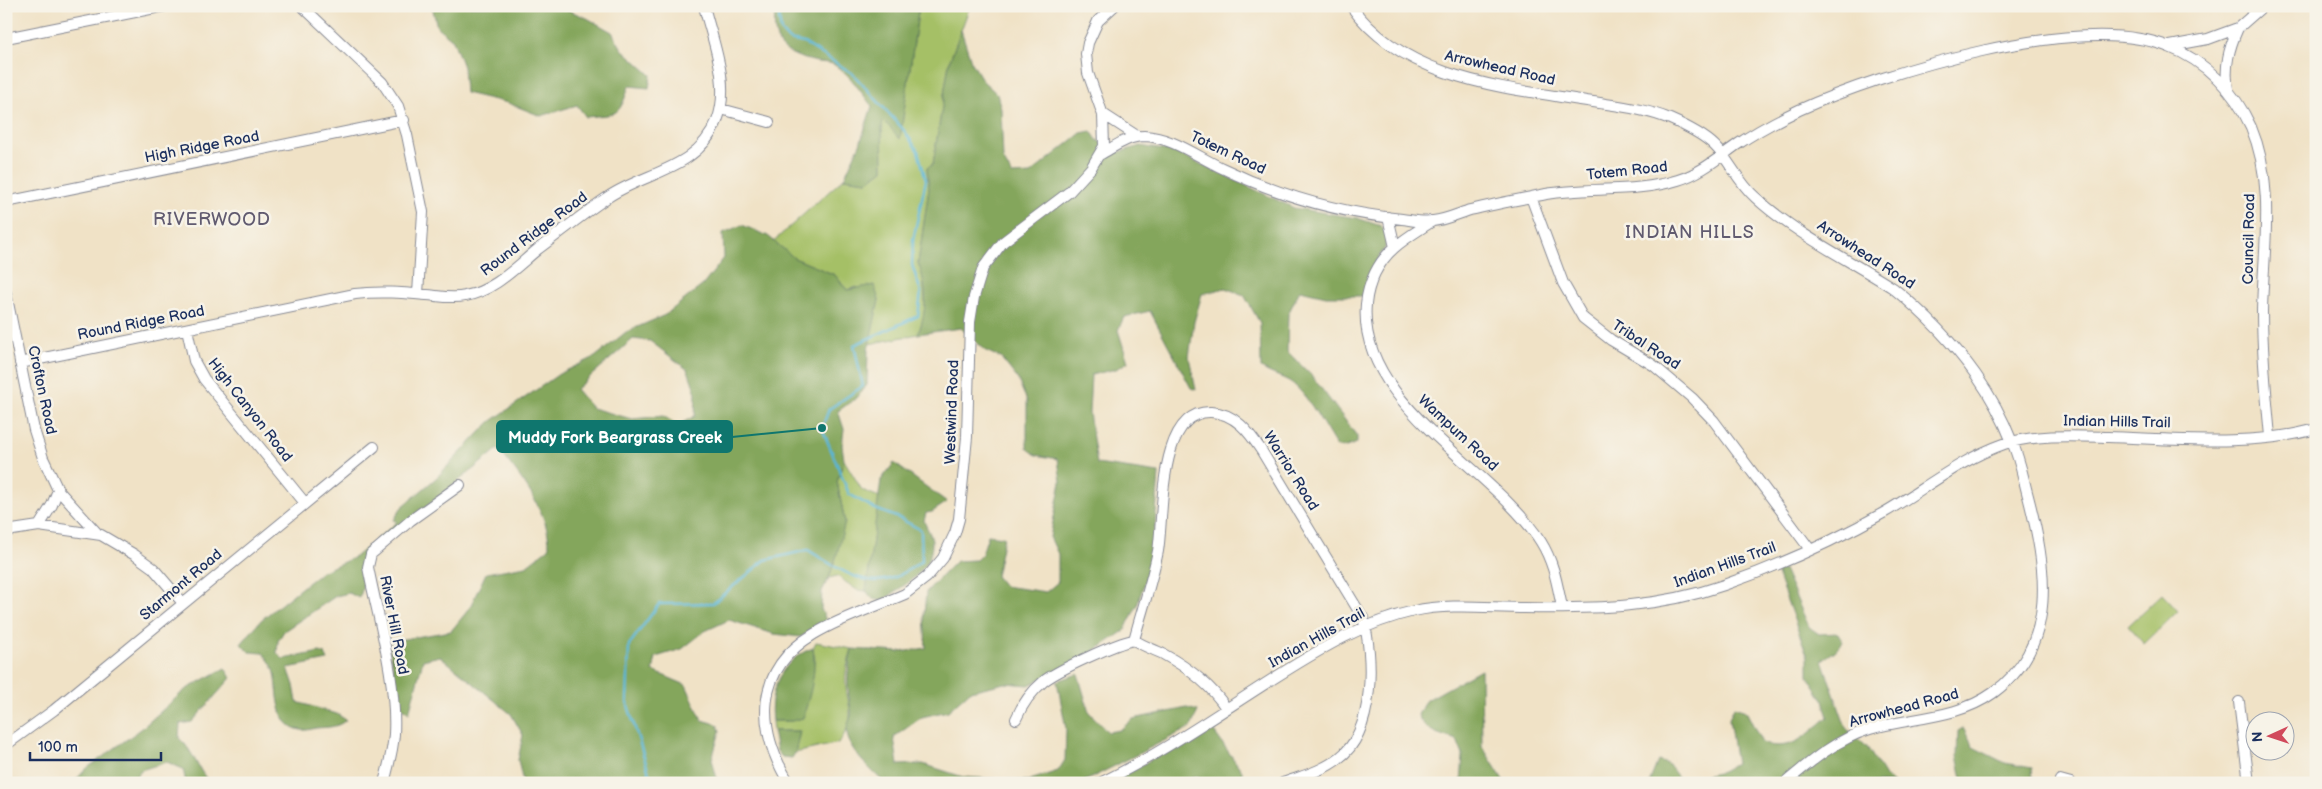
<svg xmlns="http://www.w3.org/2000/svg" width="2322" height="789" font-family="'Balsamiq Sans',sans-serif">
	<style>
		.green { fill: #a5c066; stroke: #607862 }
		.forest { fill: #84a65b; stroke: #506a5c; fill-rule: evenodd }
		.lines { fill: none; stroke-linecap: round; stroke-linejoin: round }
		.stream { stroke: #58b6d6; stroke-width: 2.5 }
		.street-casing { stroke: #868892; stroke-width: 12 }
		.street { stroke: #fff; stroke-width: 10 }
		.labels { text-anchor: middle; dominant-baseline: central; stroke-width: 5; stroke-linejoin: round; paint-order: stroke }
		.street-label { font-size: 15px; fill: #1b2f5e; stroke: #f7f3e8 }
		.quarter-label { font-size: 18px; letter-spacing: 1px; fill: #615b70; stroke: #f7f3e8 }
		.leader { fill: none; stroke: #0f766e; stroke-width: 2 }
		.callout-dot { fill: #0f766e; stroke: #f7f3e8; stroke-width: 2 }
		.callout { fill: #0f766e; stroke: #0f766e; stroke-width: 2 }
		.callout-label { font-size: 16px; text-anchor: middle; font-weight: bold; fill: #fff }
	</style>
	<rect width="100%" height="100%" fill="#f7f3e8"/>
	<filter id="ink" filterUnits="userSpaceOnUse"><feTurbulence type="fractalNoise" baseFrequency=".02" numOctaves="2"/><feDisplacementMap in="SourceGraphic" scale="10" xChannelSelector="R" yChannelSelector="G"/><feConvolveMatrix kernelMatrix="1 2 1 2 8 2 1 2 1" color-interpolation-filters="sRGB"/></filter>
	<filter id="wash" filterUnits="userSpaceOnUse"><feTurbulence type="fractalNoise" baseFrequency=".0096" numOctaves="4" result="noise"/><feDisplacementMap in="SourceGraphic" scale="20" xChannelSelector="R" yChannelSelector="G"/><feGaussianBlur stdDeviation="1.12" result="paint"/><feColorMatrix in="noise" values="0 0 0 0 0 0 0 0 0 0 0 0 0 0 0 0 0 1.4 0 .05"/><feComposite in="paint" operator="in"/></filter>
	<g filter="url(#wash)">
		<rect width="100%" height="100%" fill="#f0e2c6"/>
		<!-- green -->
		<path class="green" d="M919,6H970L949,63L933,164L927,168L929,189L918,263L923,275L926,313L918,334L869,344L879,300L856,287L847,290L835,275L794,258L774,241L844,178L867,181L883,170L882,124L885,120L900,138Z
			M844,460L862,490L879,497L866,591L857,590L837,576L829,578L845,522L837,482Z
			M2162,594L2178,611L2144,644L2128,626Z
			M816,642L852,649C850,657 847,665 846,672C843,705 861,710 839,743L795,753L800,731H773L772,721H792L815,660L813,648Z"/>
		<!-- forest -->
		<path class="forest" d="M429,6H558L587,18L612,32L622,49L651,75L649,88L629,86C619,117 618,114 586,117L577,105L541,116L508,103L465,93L463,67L453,40L437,27L433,10Z
			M776,6H919L900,139L884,121L882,125L883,170L867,181L844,178L860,144L872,106C860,92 852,76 836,66C831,62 823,63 817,62C781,54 770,44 776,6Z
			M961,30L971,61L983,81L997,94L1001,109L1003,159L1012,175L1030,174L1081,133L1091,131L1097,140L1119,152L1141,146L1175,152L1294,208L1357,218L1381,226L1388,236L1385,248L1376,261L1363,296H1326L1300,290L1288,314L1287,351L1312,376L1357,436V443L1346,447H1337C1325,429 1307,392 1289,381C1280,376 1270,374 1261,368L1260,323L1244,295L1225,288L1202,294L1194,322L1189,357L1196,390L1191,388L1150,311L1124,317L1118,330L1128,362L1116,369L1091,375L1089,413L1097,464L1159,473L1153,554L1137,606L1124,631L1091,653L1029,685L1005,683L970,691L948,711L922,717L894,737L898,765L923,764L963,777L1027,781L1058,771L1065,760L1066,729L1057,681L1078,674L1089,712L1108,732L1120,730L1133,719L1187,708L1198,711L1191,727L1081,783H885C872,771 846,749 847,730C847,723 852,718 851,711C847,685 846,675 852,649L900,652L926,648L924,615L926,592L956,561L976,560L982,554L988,535L1004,537L996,576L1004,586L1046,592L1058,582V554L1050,537L1061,482L1058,459L1036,455L1027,448V401L1017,378L1001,358L984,350L961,328L918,334C927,310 928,288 918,263L929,189L927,168L933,164L949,63Z
			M742,225L768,236L794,258L835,275L847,290L874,285L879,300L868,350L867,385L855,399L838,411L844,429L842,445L844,460L837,482L845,522L836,558L829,578L822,591L821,609L826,620L801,637L774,634L729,620L705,631L682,649L656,657L653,671L686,685L702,720L717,724L720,731L712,759L718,783H523L518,760L523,735L511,714L440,656L423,660L409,713L400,706L390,651L392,641L451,631L469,609L486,573L526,566L549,548C550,513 520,476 498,449L366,556C362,569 366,585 359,598L349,593L336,596L284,631L278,641L277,653L283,659L320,652L325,654L328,660L288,668L294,685L297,702L337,714L346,720C337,728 328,727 316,728C312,729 305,731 301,730C275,726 279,691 275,673C273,666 268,659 263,653L249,652L241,644L261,620L321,572L355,557L397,522L394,520L401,508L436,478L490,422L559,374L595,357L626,332L665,315L703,285L724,258L723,233ZM633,339L650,341L688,370L696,393L695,416L678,425L663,416L632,419L592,408L576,389Z
			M894,463L947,502L932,512L926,513L924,521C926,527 932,535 932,542C933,571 902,586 882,601L873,599L866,591L881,480Z
			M1784,570L1809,627L1819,634L1838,633L1843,642L1835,651L1822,660L1846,728L1867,747L1886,778L1893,783H1649L1658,761L1668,764L1681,781L1722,772L1736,764L1729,719L1734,707L1746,711L1762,743C1791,753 1807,735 1828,717L1823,700L1808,676V657L1776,571Z
			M813,648C817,672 810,695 803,718L792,721H772C768,690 782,659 813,648Z
			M225,668L231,678L192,722L180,724L179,738C193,750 197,769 210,783H186L183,769L167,762L141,770L131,783H73L86,769L141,729L185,690Z
			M1481,670L1482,746L1505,783H1461L1463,755L1457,740C1441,735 1425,732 1418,715L1425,701Z
			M1210,726L1242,771V783H1211L1195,776L1180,783H1110Z
			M1963,728L1973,747L2005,763L2032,768L2033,782L1963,783L1957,756L1958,731Z
			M773,731H800L795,753L792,758L782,757L777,751Z"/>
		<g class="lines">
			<!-- stream -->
			<path class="stream" d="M652,783L627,702L629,645L659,604L713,603L765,560L808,550C836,567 865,591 898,576C906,572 914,566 922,561L921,530L899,518L875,509L849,494L822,428L829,409L863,386L854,345L918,316L921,292L912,265L913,240L926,180L918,151L903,129L852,73L804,43L789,40L781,31L779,18L783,6"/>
		</g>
	</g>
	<g filter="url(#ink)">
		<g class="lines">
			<defs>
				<path id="street" d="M302,6L382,82L398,106L407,135L423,212L418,294
					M1351,6C1404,81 1509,88 1593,102C1618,106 1646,109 1670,119C1686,126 1703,134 1715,146C1730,161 1738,182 1755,197C1795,234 1848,259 1893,288C1924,313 1953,343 1976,375C1990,395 2003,419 2012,442C2020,459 2023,478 2028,496C2046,565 2060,645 1993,693C1957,719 1911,717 1870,729C1837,739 1811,761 1785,783
					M6,38L165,6
					M2170,46L2208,39L2238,28L2263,6
					M2228,89C2224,67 2229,48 2238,28
					M721,109L769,122
					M1103,114L1137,136
					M1101,154C1114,147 1128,136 1144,136C1172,137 1198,157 1222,168C1278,195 1340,213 1402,219C1411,220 1423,223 1433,221C1445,220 1458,214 1470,210C1495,204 1521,199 1546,194C1590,187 1636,193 1678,180C1701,173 1718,158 1738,144C1757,131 1778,120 1799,110C1883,72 2082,11 2169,47C2206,61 2235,92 2251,127C2276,186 2263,250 2262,312C2262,354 2266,395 2270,436
					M1531,197L1563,283L1583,318L1611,340L1653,365L1692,398L1714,421L1809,548
					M6,202L404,120
					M1388,217L1395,247
					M1431,222C1419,230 1405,238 1394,248C1378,262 1368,283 1366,304C1357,404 1493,467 1541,542C1554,563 1557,584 1562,607
					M6,293L34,430L43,458L58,490L52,505L39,526
					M187,329L194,361L204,379L305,503
					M20,363L355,294C380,291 403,293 427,295C439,296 453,299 465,296C494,291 516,267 538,249C561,232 584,213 608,197C647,171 697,170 717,121C731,84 713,43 704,6
					M58,490L98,534
					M6,531L39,526L101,535L135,555L153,568L183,603
					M1134,640C1142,610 1152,581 1158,551C1164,517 1157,410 1211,412C1235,413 1249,432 1261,450L1363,618C1374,656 1375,732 1339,758C1323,771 1302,776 1283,783
					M2239,702L2249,783
					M1016,719C1022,705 1032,691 1044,681C1058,670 1116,643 1134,640C1143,646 1153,649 1163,654C1187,667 1211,685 1226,708
					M6,745L54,710L374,447
					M2060,780L2071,783
					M384,783C388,767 393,751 394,734C397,681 378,619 368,567L371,554L376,550L411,520L460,485
					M789,783C756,728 754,670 814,634C842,617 875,607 905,594L927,577L943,558L955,533L959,519L967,437L970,322L974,297L983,268L1003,242L1069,192L1091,168L1104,146L1103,115L1088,73L1086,54L1088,43L1098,21L1114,6
					M1100,783C1163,753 1220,712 1279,675C1322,648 1365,622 1414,611C1450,603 1488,608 1525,608C1595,609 1658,608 1724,585C1778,566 1836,540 1885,512C1923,490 1961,459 2004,444C2037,434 2073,436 2108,437C2174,439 2252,447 2316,429"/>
			</defs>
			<!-- street casing -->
			<use href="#street" class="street-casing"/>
			<!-- street -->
			<use href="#street" class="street"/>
		</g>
	</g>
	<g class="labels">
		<!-- street labels -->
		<g class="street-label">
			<text transform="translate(1500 68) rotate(13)">Arrowhead Road</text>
			<text transform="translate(202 147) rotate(-11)">High Ridge Road</text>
			<text transform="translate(1228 153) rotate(25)">Totem Road</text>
			<text transform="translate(1627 171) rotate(-6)">Totem Road</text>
			<text transform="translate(534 234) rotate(-37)">Round Ridge Road</text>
			<text transform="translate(2249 239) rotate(-89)">Council Road</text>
			<text transform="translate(1866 255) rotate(33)">Arrowhead Road</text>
			<text transform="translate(141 323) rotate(-11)">Round Ridge Road</text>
			<text transform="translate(1646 345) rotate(33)">Tribal Road</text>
			<text transform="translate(42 390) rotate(78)">Crofton Road</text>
			<text transform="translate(250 410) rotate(52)">High Canyon Road</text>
			<text transform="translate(952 412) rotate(-88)">Westwind Road</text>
			<text transform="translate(2117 422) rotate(1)">Indian Hills Trail</text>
			<text transform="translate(1458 433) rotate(43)">Wampum Road</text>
			<text transform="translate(1291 471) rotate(58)">Warrior Road</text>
			<text transform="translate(1725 565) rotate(-20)">Indian Hills Trail</text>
			<text transform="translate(181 585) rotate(-40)">Starmont Road</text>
			<text transform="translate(394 625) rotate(79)">River Hill Road</text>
			<text transform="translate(1317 638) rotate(-29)">Indian Hills Trail</text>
			<text transform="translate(1904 708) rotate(-15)">Arrowhead Road</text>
		</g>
		<!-- quarter labels -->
		<g class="quarter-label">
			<text x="212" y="219">RIVERWOOD</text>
			<text x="1690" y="232">INDIAN HILLS</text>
		</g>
	</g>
	<!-- callouts -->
	<path class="leader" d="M822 428L732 437"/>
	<circle class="callout-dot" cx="822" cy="428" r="5"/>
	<rect class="callout" x="497" y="421" width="235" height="31" rx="5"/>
	<g class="callout-label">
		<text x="615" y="443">Muddy Fork Beargrass Creek</text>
	</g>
	<!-- margin -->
	<rect width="2322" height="789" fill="none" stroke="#f7f3e8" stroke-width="25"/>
	<!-- north arrow -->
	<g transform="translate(2270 736) rotate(267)"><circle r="24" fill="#f7f3e8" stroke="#9fa5b1"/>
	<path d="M0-4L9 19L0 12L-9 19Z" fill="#d1495b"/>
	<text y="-8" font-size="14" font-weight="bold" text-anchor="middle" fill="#1b2f5e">N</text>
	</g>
	<!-- scale -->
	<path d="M30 752v8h131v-8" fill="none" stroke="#1b2f5e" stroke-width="2.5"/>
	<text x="38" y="752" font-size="15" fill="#1b2f5e" stroke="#f7f3e8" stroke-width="4" paint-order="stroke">100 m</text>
</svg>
